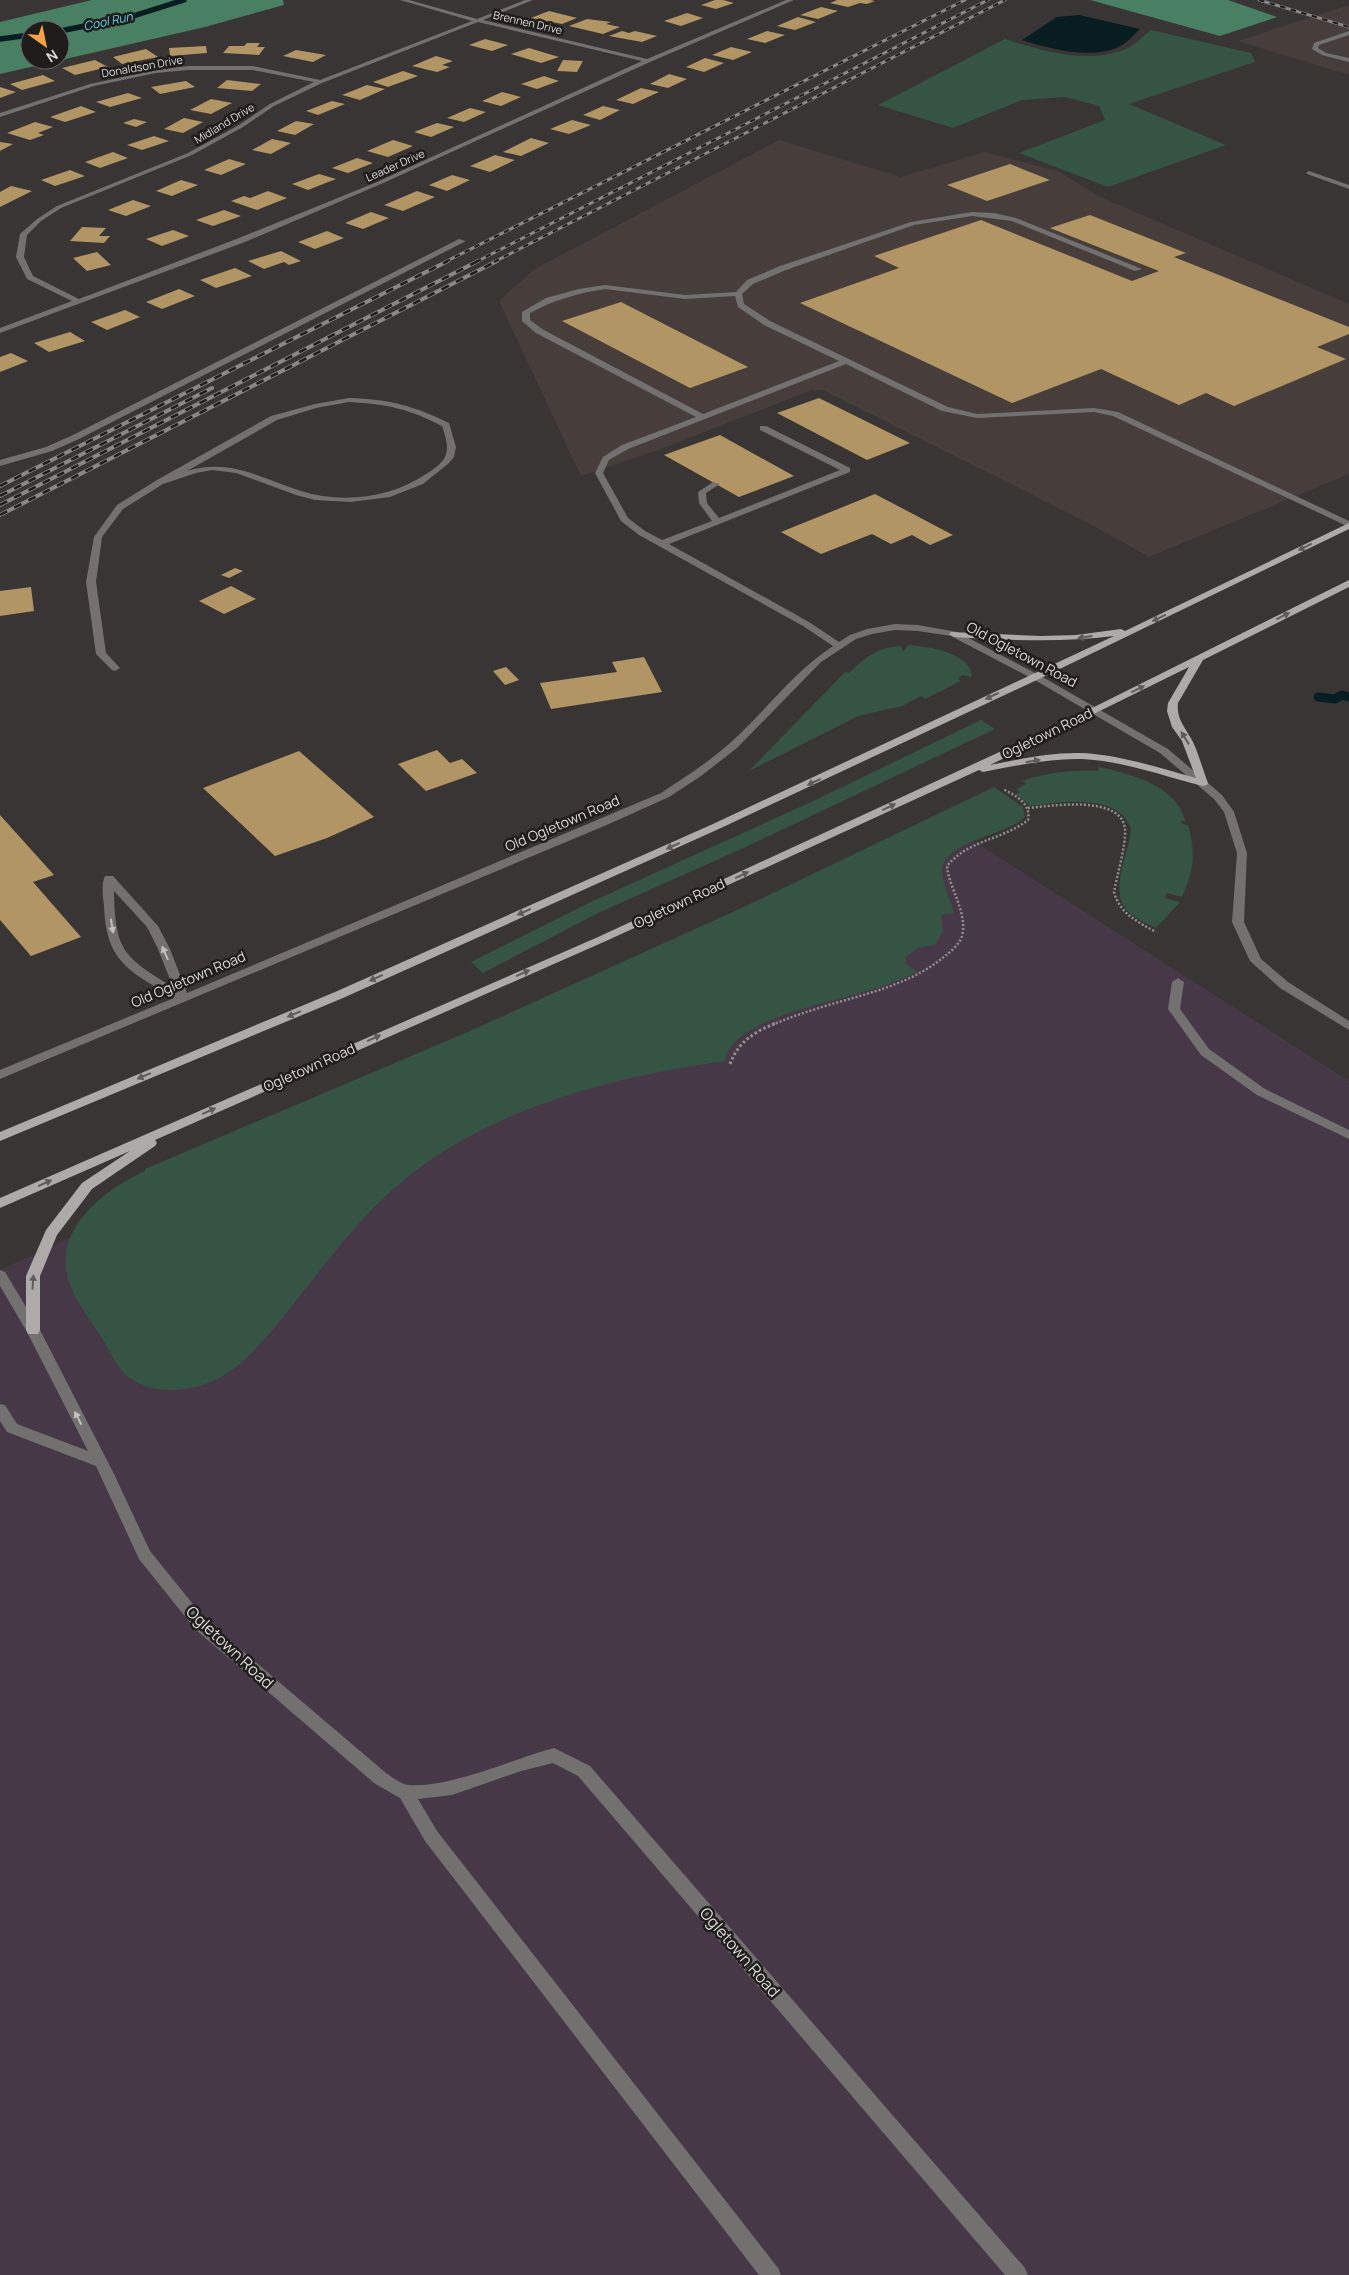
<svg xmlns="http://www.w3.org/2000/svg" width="1349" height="2275" font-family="Manrope,sans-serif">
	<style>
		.built { fill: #473e3b }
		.industrial { fill: #463846 }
		.green { fill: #355443 }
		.forest { fill: #497f62; fill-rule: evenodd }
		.water { fill: #071d22 }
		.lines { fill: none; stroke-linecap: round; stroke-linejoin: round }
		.stream-far1 { stroke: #071d22; stroke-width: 5.5 }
		.stream { stroke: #071d22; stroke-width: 9 }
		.building { fill: #b29564 }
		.path-far1 { stroke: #91908f; stroke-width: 2.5; stroke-dasharray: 2 2; stroke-linecap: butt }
		.path { stroke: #91908f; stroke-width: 3; stroke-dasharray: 2.5 2.5; stroke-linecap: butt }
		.minor { fill: #727170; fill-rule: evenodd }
		.major { fill: #adaaa9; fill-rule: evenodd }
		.rail-far1-casing { stroke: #8a8887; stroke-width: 3 }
		.rail-casing { stroke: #8a8887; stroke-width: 4 }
		.rail-far1 { stroke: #1e1d1c; stroke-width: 2; stroke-dasharray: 5.5; stroke-linecap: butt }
		.rail { stroke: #1e1d1c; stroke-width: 2.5; stroke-dasharray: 8; stroke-linecap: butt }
		.oneway { fill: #5e5c5b }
		.oneway2 { fill: #c2c0c0 }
		.labels { text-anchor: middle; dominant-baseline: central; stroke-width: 5; stroke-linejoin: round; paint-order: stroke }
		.far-street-label { font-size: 11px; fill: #dcdbda; stroke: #1e1d1c }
		.far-water-label { font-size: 12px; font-style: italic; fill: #66d3e9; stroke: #1e1d1c }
		.street-label { font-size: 14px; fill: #dcdbda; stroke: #1e1d1c }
		.near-street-label { font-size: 16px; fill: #dcdbda; stroke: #1e1d1c }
	</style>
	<rect width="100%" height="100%" fill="#383534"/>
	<!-- built -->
	<path class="built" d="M1349,5V75L1238,41Z
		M779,140L901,177L985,152L1060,172L1096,195L1349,304V474L1149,557L1094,526L823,390H812L658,450L581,476L499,301L533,270Z"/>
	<!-- industrial -->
	<path class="industrial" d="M955,829L1349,1081V2275H0V1270Z"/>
	<!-- green -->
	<path class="green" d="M1151,30L1251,53L1255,62L1129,104L1226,145L1108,187L1019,153L1105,120L1099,106L1065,97L1022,100L953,128L878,105L1005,39C1043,51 1091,66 1130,47C1137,43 1144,35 1151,30Z
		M908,645C925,646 972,652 972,677L962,675L958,679L961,681L925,699L921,696L902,706L858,716L749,771L845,672L849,673C865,657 878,647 901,646L903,652Z
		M981,720L995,729L739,850L598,913L483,973L471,962L593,901L809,803Z
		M1099,767C1130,774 1177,785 1185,821H1181L1182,824L1188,825C1196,854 1194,870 1182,897L1167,893L1165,898L1180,902L1156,928C1146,923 1133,918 1126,909C1109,891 1130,850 1131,829C1120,792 1059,802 1030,806L1016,794L1020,792L1016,789L1026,784L1022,781C1048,772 1070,770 1098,771Z
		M994,787L1023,807L1025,817C1008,835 942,841 942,871C942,884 951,901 954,913L944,914L941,917L943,931L935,945L918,948L906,957V964L917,972C864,999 792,1003 744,1034C734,1041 727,1049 725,1061C620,1076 510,1103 422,1166C373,1201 336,1250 299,1297C281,1320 252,1357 229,1372C201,1391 156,1399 127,1376C117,1368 110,1351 103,1340C92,1322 77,1304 70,1285C50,1231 102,1191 145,1171V1169L470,1031L746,906Z"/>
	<!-- forest -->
	<path class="forest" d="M92,0H283L284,5L205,27L0,74V22ZM30,30H60V60H30Z
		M1090,0H1228L1277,17L1220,36Z"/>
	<!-- water -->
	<path class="water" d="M1079,15L1140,29C1135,34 1129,41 1122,45C1095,61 1050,49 1022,40L1057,17Z"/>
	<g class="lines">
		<!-- stream-far1 -->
		<path class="stream-far1" d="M60,31L130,17L184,0
			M0,39L30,35"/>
		<!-- stream -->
		<path class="stream" d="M1318,697L1335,699L1342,695L1349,697"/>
	</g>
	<!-- building -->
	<path class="building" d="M715,0H723L734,3L716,9L701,5Z
		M837,0H870L875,1L867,4L860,3L848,7L830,3Z
		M821,7L838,11L818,19L800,15Z
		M549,11L577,18L562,24L531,18Z
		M687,13L703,18L681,26L664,21Z
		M798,17L816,22L795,30L777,26Z
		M587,19L611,22L606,24L620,27L603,34L569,26Z
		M622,31L629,33L635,31L657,36L642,42L609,36Z
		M767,31L785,35L765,43L747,39Z
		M485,39L508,45L492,51L469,45Z
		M247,43H260L257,47H265L259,55L223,53L229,46H244Z
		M206,46L207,53L170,56L169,48Z
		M731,47L752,52L733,60L712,55Z
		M529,48L559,57L541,63L511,54Z
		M146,49L158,57L122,64L113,57Z
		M296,50L326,55L313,62L283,56Z
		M436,56L453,61L442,65L450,67L437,72L412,66Z
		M705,58L724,63L704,72L686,67Z
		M95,60L108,67L75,75L62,68Z
		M563,60L583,61L577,72L557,71Z
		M403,71L418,76L388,87L373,82Z
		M669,74L687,79L668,88L650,84Z
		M43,75L55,81L22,90L10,84Z
		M544,76L559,81L537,89L521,84Z
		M227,80L261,84L252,91L217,88Z
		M186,81L195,87L160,94L151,87Z
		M367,85L385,89L360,100L342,95Z
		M0,87L16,92L0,98Z
		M641,88L659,92L633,104L616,100Z
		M502,92L521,97L501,106L482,101Z
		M128,93L142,98L110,107L96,102Z
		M211,99L232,103L211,114L190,110Z
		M332,101L345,104L318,115L306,111Z
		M81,106L96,112L65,122L50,117Z
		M603,106L620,110L600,120L583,115Z
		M470,108L486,112L464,122L447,118Z
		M184,118L203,122L183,133L164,129Z
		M134,119L147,122L136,127L123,123Z
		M572,120L591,125L569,134L550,129Z
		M296,121L314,124L295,135L277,131Z
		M35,122L53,127L38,133L44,135L30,140L7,133Z
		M437,123L454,127L431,137L414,132Z
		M154,136L169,141L142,150L127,145Z
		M531,138L549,143L521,156L503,152Z
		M272,139L291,143L271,154L252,150Z
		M393,140L413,146L388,157L367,151Z
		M0,142L13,144L0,151Z
		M113,152L128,158L100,168L85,162Z
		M495,155L515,160L490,172L470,166Z
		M357,158L373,163L348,173L332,168Z
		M229,159L246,164L221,175L204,170Z
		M1010,164L1050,180L987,201L947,185Z
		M70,170L85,176L55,186L41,180Z
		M319,174L336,179L308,190L292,184Z
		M452,175L470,180L447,191L429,185Z
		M181,180L198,185L172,196L156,191Z
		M11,186L32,191L0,207V192Z
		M268,191L287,198L257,210L231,201L244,196L250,198Z
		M417,191L435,197L403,211L384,205Z
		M133,200L151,206L126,216L108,210Z
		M224,210L241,216L213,226L196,220Z
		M371,212L389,218L363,229L345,223Z
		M1090,215L1186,253L1174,257L1349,327V334L1317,347L1346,359L1234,406L1206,393L1179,405L1101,369L1012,403L800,303L899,268L874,256L981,220L1132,281L1159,271L1050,228Z
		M82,227L106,228L99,236H110L104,243L70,241Z
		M173,230L189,236L162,246L146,239Z
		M327,231L344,238L315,249L298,242Z
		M281,251L301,261L289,265L284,262L264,269L248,261Z
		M97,252L111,265L87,271L73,258Z
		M235,268L252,276L216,288L200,280Z
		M179,289L195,296L162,309L146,302Z
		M621,302L748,367L690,388L562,321Z
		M125,310L140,317L107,330L91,322Z
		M70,332L85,341L49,352L34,343Z
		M11,353L28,361L0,372V357Z
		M819,398L910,443L867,460L777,413Z
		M720,435L794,476L739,497L664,455Z
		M875,494L953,535L930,545L912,535L891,544L872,534L821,554L781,532Z
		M235,568L243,571L229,578L221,575Z
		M231,586L256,599L224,614L199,601Z
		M31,587L34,611L0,616V591Z
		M644,657L662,692L551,709L540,683L617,672L612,662Z
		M506,667L519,680L505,685L493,671Z
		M437,750L450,763L462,759L477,773L426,791L398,764Z
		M299,751L374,817L327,838L275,856L203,788Z
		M0,815L54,875L33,882L81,937L31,956L0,920Z"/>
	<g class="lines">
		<!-- path-far1 -->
		<path class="path-far1" d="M1028,808C1051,806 1123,794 1125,830C1126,846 1117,875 1114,892C1120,914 1138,922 1156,932
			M772,1025C788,1018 803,1013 819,1008C863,994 909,986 945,956C951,951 960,944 962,936C968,912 949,889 947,866C968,840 1002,840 1028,820C1031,803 1016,796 1003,789"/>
		<!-- path -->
		<path class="path" d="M730,1064C738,1042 754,1032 776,1023"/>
		<!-- minor -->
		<path class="minor" d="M400,0H409L477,19L525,0H533L483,20L647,59L786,0H794L650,62L381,184L245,242L0,333V328L72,301L27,279L16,257L20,234L37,219L57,206L188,153L239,125L270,104L314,82L253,70H188L156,73L94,86L0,117V113L90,84L156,70L188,66H253L320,80L472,21ZM478,22L642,61L377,182L239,238L79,299L33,276L24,257L27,235L41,221L61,208L192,155L243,127L274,106L322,83Z
			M1349,31V35L1319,45L1318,48L1326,53L1349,58V62L1322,55L1312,49L1314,43Z
			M1309,171L1349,185V189L1307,174L1306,173Z
			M972,212L994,213L1016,218L1142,269L1135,271L1012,221L972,216L914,225L786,270L753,284L742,294L744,304L770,321L948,407L977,414L1094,408L1118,412L1349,521V527L1113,416L1094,412L977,418L942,411L846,364L628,449L609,460L603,473L628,518L645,531L662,540L712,521L699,503L698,492L713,482L720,484L706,493L707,503L719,518L840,470L760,430V426H766L850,468V472L669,544L809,622L839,642L850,635L867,629L895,624L918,625L957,632L1039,675L1168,749L1222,795L1234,812L1247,853L1244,922L1261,959L1288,982L1349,1021V1030L1280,988L1250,961L1232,922L1237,853L1224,812L1214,799L1160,753L1033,679L951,636L918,631L895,630L872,634L856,639L821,662L737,748L701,776L669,797L609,824L0,1079V1070L174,998C130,971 106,963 104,906C103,897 101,884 105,876H113L158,926L170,949L187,993L661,793C685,777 709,762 730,743C765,712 793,672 833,646L803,626L639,535L621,521L595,473L603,457L622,445L696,417L536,333L522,321V312L546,298L579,289L605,285L685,295L736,292L747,280L780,266L911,222ZM605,289L685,299L735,296L738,307L764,325L839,361L703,414L542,329L530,320V313C554,300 578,293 605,289ZM114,891L147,927L158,949L173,987C123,957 115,950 114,891Z
			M459,239L466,241L79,439L52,451L0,466V460L46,447L73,435Z
			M349,398C389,399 414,406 449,423L456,447L454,457L449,463L423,484L390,497L351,502L315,500L296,495L236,473L212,470L196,473L163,484L123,509L102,537L96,582L106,653L120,668L115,671L112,670L96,654L86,582L94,537L117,505L157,480L271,416L315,404ZM349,402C387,404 409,409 442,426C451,451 449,460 426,474C391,498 342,504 301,491C260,478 231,458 187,471L277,420L316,408Z
			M1178,978L1184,982L1180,1009L1209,1049L1265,1089L1349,1130V1139L1257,1095L1201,1055L1168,1009L1172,982Z
			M0,1270L5,1272L40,1330L114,1474L150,1551L205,1619L386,1773C392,1777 402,1785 409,1785C450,1788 513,1759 554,1748L590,1766L1025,2268L1028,2275H1005L578,1776L553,1763L521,1771L452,1795L418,1799L437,1831L778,2268L781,2275H759L425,1841L400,1798L374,1783L195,1629L139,1559L96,1466L7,1432L0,1421V1404L5,1405L17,1424L88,1451L27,1332L0,1286Z"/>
		<!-- major -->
		<path class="major" d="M1349,523V529L1039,679L721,828L343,998L0,1141V1132L335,992L713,824L1114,636C1059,643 1009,640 954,637L949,634L951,632L1041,636L1076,635L1121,629L1125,631Z
			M1349,580V587L1203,660L1178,703C1176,720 1186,728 1193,742C1199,755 1203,770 1208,783L1207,785L1203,786C1163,776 1124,761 1082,759C1049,758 1016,766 983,772L979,770L606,941L155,1140L157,1143L155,1146L92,1189L57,1235L40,1276V1330L38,1334H28L26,1330V1276L46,1230L82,1183L130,1151L0,1208V1198L598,937L1058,725ZM1189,667L1168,703L1167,711L1172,727L1182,741L1196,778C1159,768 1121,755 1082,753C1051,752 1020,759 990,765Z"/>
		<defs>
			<path id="rail-far1" d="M1259,0L1349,27
				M445,262L965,0
				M476,262L988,0
				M494,262L1005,0"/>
			<path id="rail" d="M0,486L448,261
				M0,496L212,388
				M0,505L478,261
				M0,515L497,261"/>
		</defs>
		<!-- rail-far1 casing -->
		<use href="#rail-far1" class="rail-far1-casing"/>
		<!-- rail casing -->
		<use href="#rail" class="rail-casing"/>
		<!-- rail-far1 -->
		<use href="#rail-far1" class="rail-far1"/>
		<!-- rail -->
		<use href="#rail" class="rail"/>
	</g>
	<!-- one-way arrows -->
	<defs><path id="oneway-solid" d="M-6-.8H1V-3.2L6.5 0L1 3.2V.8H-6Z" transform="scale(1.25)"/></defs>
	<g class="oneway">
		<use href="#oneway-solid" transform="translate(1305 547) rotate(154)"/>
		<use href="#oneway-solid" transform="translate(1283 616) rotate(-27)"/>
		<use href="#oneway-solid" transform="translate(1159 618) rotate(154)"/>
		<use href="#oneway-solid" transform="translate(1085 637) rotate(172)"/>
		<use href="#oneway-solid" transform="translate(1138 689) rotate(-26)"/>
		<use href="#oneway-solid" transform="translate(992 696) rotate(155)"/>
		<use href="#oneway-solid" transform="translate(1185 738) rotate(-122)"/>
		<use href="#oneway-solid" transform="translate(1033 761) rotate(-9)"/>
		<use href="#oneway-solid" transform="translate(814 782) rotate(155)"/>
		<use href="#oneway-solid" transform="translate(889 807) rotate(-25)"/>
		<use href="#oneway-solid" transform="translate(673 846) rotate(156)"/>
		<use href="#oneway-solid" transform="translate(742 875) rotate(-25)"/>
		<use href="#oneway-solid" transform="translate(524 912) rotate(156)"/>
		<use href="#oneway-solid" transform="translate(523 973) rotate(-24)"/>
		<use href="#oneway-solid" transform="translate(376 978) rotate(156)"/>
		<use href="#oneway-solid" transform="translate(294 1014) rotate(157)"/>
		<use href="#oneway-solid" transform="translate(374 1038) rotate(-24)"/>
		<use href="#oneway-solid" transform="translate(144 1076) rotate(157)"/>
		<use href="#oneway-solid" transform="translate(209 1111) rotate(-24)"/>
		<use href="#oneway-solid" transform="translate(45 1183) rotate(-24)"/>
		<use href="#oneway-solid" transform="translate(33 1282) rotate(-86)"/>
	</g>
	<g class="oneway2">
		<use href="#oneway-solid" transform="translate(112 926) rotate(81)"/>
		<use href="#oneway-solid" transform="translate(165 953) rotate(-114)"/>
		<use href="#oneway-solid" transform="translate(78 1418) rotate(-117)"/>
	</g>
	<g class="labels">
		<!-- far-street labels -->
		<g class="far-street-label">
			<text transform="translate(528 22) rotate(13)">Brennen Drive</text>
			<text transform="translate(142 66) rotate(-10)">Donaldson Drive</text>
			<text transform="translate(224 123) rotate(-31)">Midland Drive</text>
			<text transform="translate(395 165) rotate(-24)">Leader Drive</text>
		</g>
		<!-- far-water labels -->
		<g class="far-water-label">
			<text transform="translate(108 21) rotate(-12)">Cool Run</text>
		</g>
		<!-- street labels -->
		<g class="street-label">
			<text transform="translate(1022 654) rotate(28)">Old Ogletown Road</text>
			<text transform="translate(1047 733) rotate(-26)">Ogletown Road</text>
			<text transform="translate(562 823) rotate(-23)">Old Ogletown Road</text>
			<text transform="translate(679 903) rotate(-25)">Ogletown Road</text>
			<text transform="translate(188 979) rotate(-23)">Old Ogletown Road</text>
			<text transform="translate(309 1067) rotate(-24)">Ogletown Road</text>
		</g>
		<!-- near-street labels -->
		<g class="near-street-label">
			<text transform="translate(230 1647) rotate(43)">Ogletown Road</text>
			<text transform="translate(740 1952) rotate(49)">Ogletown Road</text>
		</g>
	</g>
	<!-- north arrow -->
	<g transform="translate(45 45) rotate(147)"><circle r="24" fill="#1e1d1c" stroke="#6a6968"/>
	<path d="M0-4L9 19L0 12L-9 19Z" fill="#f6a247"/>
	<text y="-8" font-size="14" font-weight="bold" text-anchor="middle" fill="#dcdbda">N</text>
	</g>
</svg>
